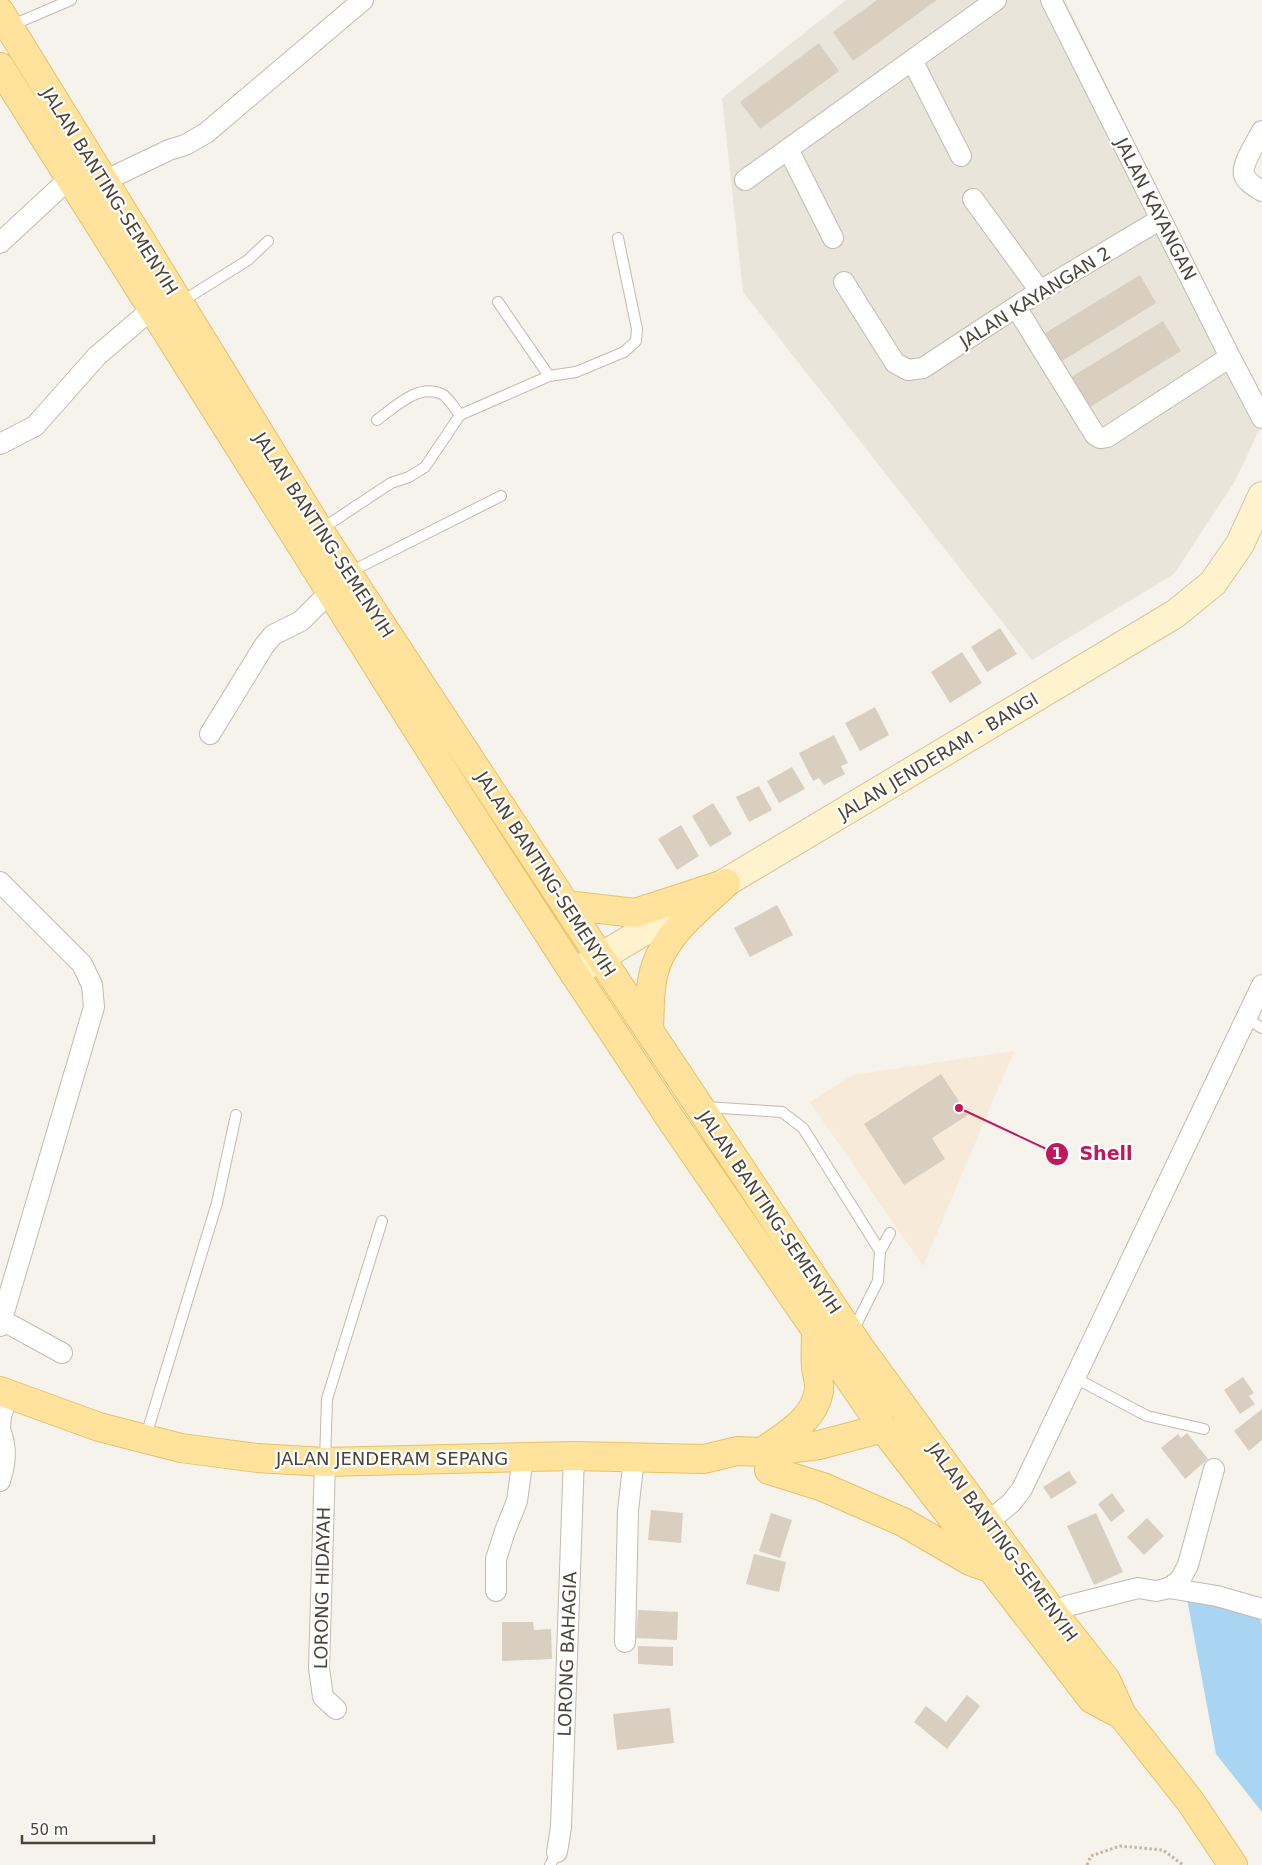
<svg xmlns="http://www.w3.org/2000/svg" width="1262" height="1865" font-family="'DejaVu Sans',sans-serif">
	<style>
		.residential { fill: #eae5da }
		.commercial { fill: #f7ead8 }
		.water { fill: #a9d4f2 }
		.building { fill: #d8cfc1 }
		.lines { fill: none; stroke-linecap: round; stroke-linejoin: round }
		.lane-casing { stroke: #c2bbae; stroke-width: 12 }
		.street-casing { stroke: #c2bbae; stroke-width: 22 }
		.secondary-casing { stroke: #d6c79b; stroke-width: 30 }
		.primary-casing { stroke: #e6c16a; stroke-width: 30 }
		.path { stroke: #c4b79f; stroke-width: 3; stroke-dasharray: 2.5 2.5; stroke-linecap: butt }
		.lane { stroke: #fff; stroke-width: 10 }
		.street { stroke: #fff; stroke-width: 20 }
		.secondary { stroke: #fff3cd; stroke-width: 28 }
		.primary { stroke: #ffe39c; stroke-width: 28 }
		.labels { text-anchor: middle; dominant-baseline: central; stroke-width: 4.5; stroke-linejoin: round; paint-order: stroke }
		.street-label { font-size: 18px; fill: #4b4439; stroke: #fff }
		.leader { fill: none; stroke: #c2185b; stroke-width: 2 }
		.callout-dot { fill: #c2185b; stroke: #fff; stroke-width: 2 }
		.mark-label { font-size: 15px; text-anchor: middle; font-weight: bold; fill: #fff }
		.callout-label { font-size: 19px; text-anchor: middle; font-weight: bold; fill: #c2185b; stroke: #fff; stroke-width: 4.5; stroke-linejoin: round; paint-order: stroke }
	</style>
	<rect width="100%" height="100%" fill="#f6f3ec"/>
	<!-- residential -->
	<path class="residential" d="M846,0H1065L1262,402V424L1235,481L1174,574L1032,660L743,292L722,98Z"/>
	<!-- commercial -->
	<path class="commercial" d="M1014,1051L923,1266L810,1102L853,1075Z"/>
	<!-- water -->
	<path class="water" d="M1187,1599L1256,1611L1262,1624V1812L1216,1754Z"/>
	<!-- building -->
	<path class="building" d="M877,0H937L853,61L833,32Z
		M819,43L839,71L760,129L740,102Z
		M1140,275L1156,303L1059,363L1042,335Z
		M1163,321L1181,351L1082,412L1063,382Z
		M1000,628L1017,654L987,672L971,647Z
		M962,652L982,683L950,703L931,672Z
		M875,707L889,735L860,751L845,723Z
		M834,735L848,763L841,766L845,774L824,785L819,778L813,781L799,753Z
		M792,767L805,789L779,803L767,781Z
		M759,786L772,810L749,822L736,797Z
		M713,803L732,834L710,847L692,816Z
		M681,825L699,856L677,870L658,839Z
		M777,905L793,935L750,957L734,928Z
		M941,1074L968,1115L932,1138L945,1159L904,1185L864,1124Z
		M1243,1377L1254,1393L1249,1396L1255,1404L1240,1414L1224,1390Z
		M1262,1409V1440L1249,1451L1234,1431Z
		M1187,1433L1208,1459L1185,1479L1161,1448L1178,1434L1181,1438Z
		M1069,1471L1077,1483L1051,1499L1043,1487Z
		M1112,1493L1125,1511L1111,1522L1098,1504Z
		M651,1510L683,1513L681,1543L648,1540Z
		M771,1513L792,1520L780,1558L759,1551Z
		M1096,1513L1123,1572L1094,1585L1067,1526Z
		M1147,1518L1164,1536L1144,1555L1127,1537Z
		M754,1554L786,1562L779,1592L746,1584Z
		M638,1610L678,1612L677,1640L636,1638Z
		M502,1622H533L534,1630L551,1629L552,1659L502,1661Z
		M638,1646L673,1647V1666L638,1664Z
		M967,1695L980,1706L947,1749L914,1722L926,1706L946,1722Z
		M670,1708L674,1743L617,1750L613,1714Z"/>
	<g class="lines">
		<defs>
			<path id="lane" d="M10,26L71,0
				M181,302L248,260L268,241
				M498,302L549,376
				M377,420C395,407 418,383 442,394C449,398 455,409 460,415
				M320,530L391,483L409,477L425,467L460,415L549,376L576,372L624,352L636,341L637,329L618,238
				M348,573L501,496
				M1247,1019L1262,1028
				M705,1107L782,1112L803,1128L880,1251
				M853,1331L878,1281L880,1251L890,1233
				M1075,1378L1147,1416L1204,1429
				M145,1439L217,1203L236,1115
				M325,1461L327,1399L382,1221
				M550,1865L557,1852"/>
			<path id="street" d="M1051,0L1230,357L1262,418
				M912,60L961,156
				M1262,131C1257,141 1241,164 1244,175C1247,183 1256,187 1262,191
				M788,149L833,238
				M745,180L996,0
				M104,181L169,150L185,145L206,133L363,0
				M973,199L1040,291
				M0,243L70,178
				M844,282L895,363L908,370L923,368L1040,291L1161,219
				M1016,307L1095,435L1100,438L1107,437L1230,357
				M0,444L35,426L97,356L152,309
				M210,734L264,646L273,635L301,621L330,592
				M0,882L82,964L92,985L94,1007L0,1326
				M0,1319L62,1353
				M0,1428L1,1415L9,1395
				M0,1429C7,1449 6,1461 0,1481
				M325,1462L319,1668L323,1697L336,1709
				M988,1522L1011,1503L1022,1489L1262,985
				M1169,1588L1180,1580L1188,1565L1214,1469
				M496,1591V1559L505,1531L517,1501L523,1457
				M1054,1614L1067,1606L1138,1588L1156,1591L1169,1588L1217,1596L1262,1609
				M625,1642L628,1511L634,1458
				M557,1852L561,1827L574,1456"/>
			<path id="secondary" d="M574,973L1175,614L1213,583L1240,544L1262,496"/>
			<path id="primary" d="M0,12L319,530L600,957L860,1348L1054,1614L1106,1680L1122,1715L1190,1801L1233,1865
				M0,67L453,786L574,973L672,1121L886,1432L1092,1699L1122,1715
				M566,905L635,913L718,886
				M649,1030C650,1009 649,985 656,965C668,931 701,907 726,883
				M0,1391L99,1427L181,1448L257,1458L325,1462L574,1456L704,1459L737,1451L762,1452L819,1445L876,1430L900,1435
				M765,1450C786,1435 814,1420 819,1391C820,1383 817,1375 816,1367C815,1356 816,1344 816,1332
				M769,1470L823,1487L903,1522L970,1561L987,1567"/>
		</defs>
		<!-- lane casing -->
		<use href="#lane" class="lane-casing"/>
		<!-- street casing -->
		<use href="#street" class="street-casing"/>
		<!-- secondary casing -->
		<use href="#secondary" class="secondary-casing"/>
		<!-- primary casing -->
		<use href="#primary" class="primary-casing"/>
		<!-- path -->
		<path class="path" d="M1087,1865L1091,1856L1120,1846L1163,1850L1183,1865"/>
		<!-- lane -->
		<use href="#lane" class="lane"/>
		<!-- street -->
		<use href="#street" class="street"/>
		<!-- secondary -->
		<use href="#secondary" class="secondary"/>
		<!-- primary -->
		<use href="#primary" class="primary"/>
	</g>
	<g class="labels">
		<!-- street labels -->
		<g class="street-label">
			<text transform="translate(110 191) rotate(58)">JALAN BANTING-SEMENYIH</text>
			<text transform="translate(1156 209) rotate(63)">JALAN KAYANGAN</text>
			<text transform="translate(1035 297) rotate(-32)">JALAN KAYANGAN 2</text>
			<text transform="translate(324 535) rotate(57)">JALAN BANTING-SEMENYIH</text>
			<text transform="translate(938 756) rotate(-31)">JALAN JENDERAM - BANGI</text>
			<text transform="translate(546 874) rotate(57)">JALAN BANTING-SEMENYIH</text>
			<text transform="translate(770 1212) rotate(56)">JALAN BANTING-SEMENYIH</text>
			<text x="392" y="1458">JALAN JENDERAM SEPANG</text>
			<text transform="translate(1003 1542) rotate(54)">JALAN BANTING-SEMENYIH</text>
			<text transform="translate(322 1588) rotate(-89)">LORONG HIDAYAH</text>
			<text transform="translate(567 1654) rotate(-88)">LORONG BAHAGIA</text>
		</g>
	</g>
	<!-- callouts -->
	<path class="leader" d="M959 1108L1057 1154"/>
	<g class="callout-dot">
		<circle cx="959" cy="1108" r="5"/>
		<circle cx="1057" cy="1154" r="12"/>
	</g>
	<g class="mark-label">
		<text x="1057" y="1159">1</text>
	</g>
	<g class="callout-label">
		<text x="1106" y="1160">Shell</text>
	</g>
	<!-- scale -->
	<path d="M22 1835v8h132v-8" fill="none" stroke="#4b4439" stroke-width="2.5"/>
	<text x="30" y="1835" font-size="15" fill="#4b4439" stroke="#ffffff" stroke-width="4" paint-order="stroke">50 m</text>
</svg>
